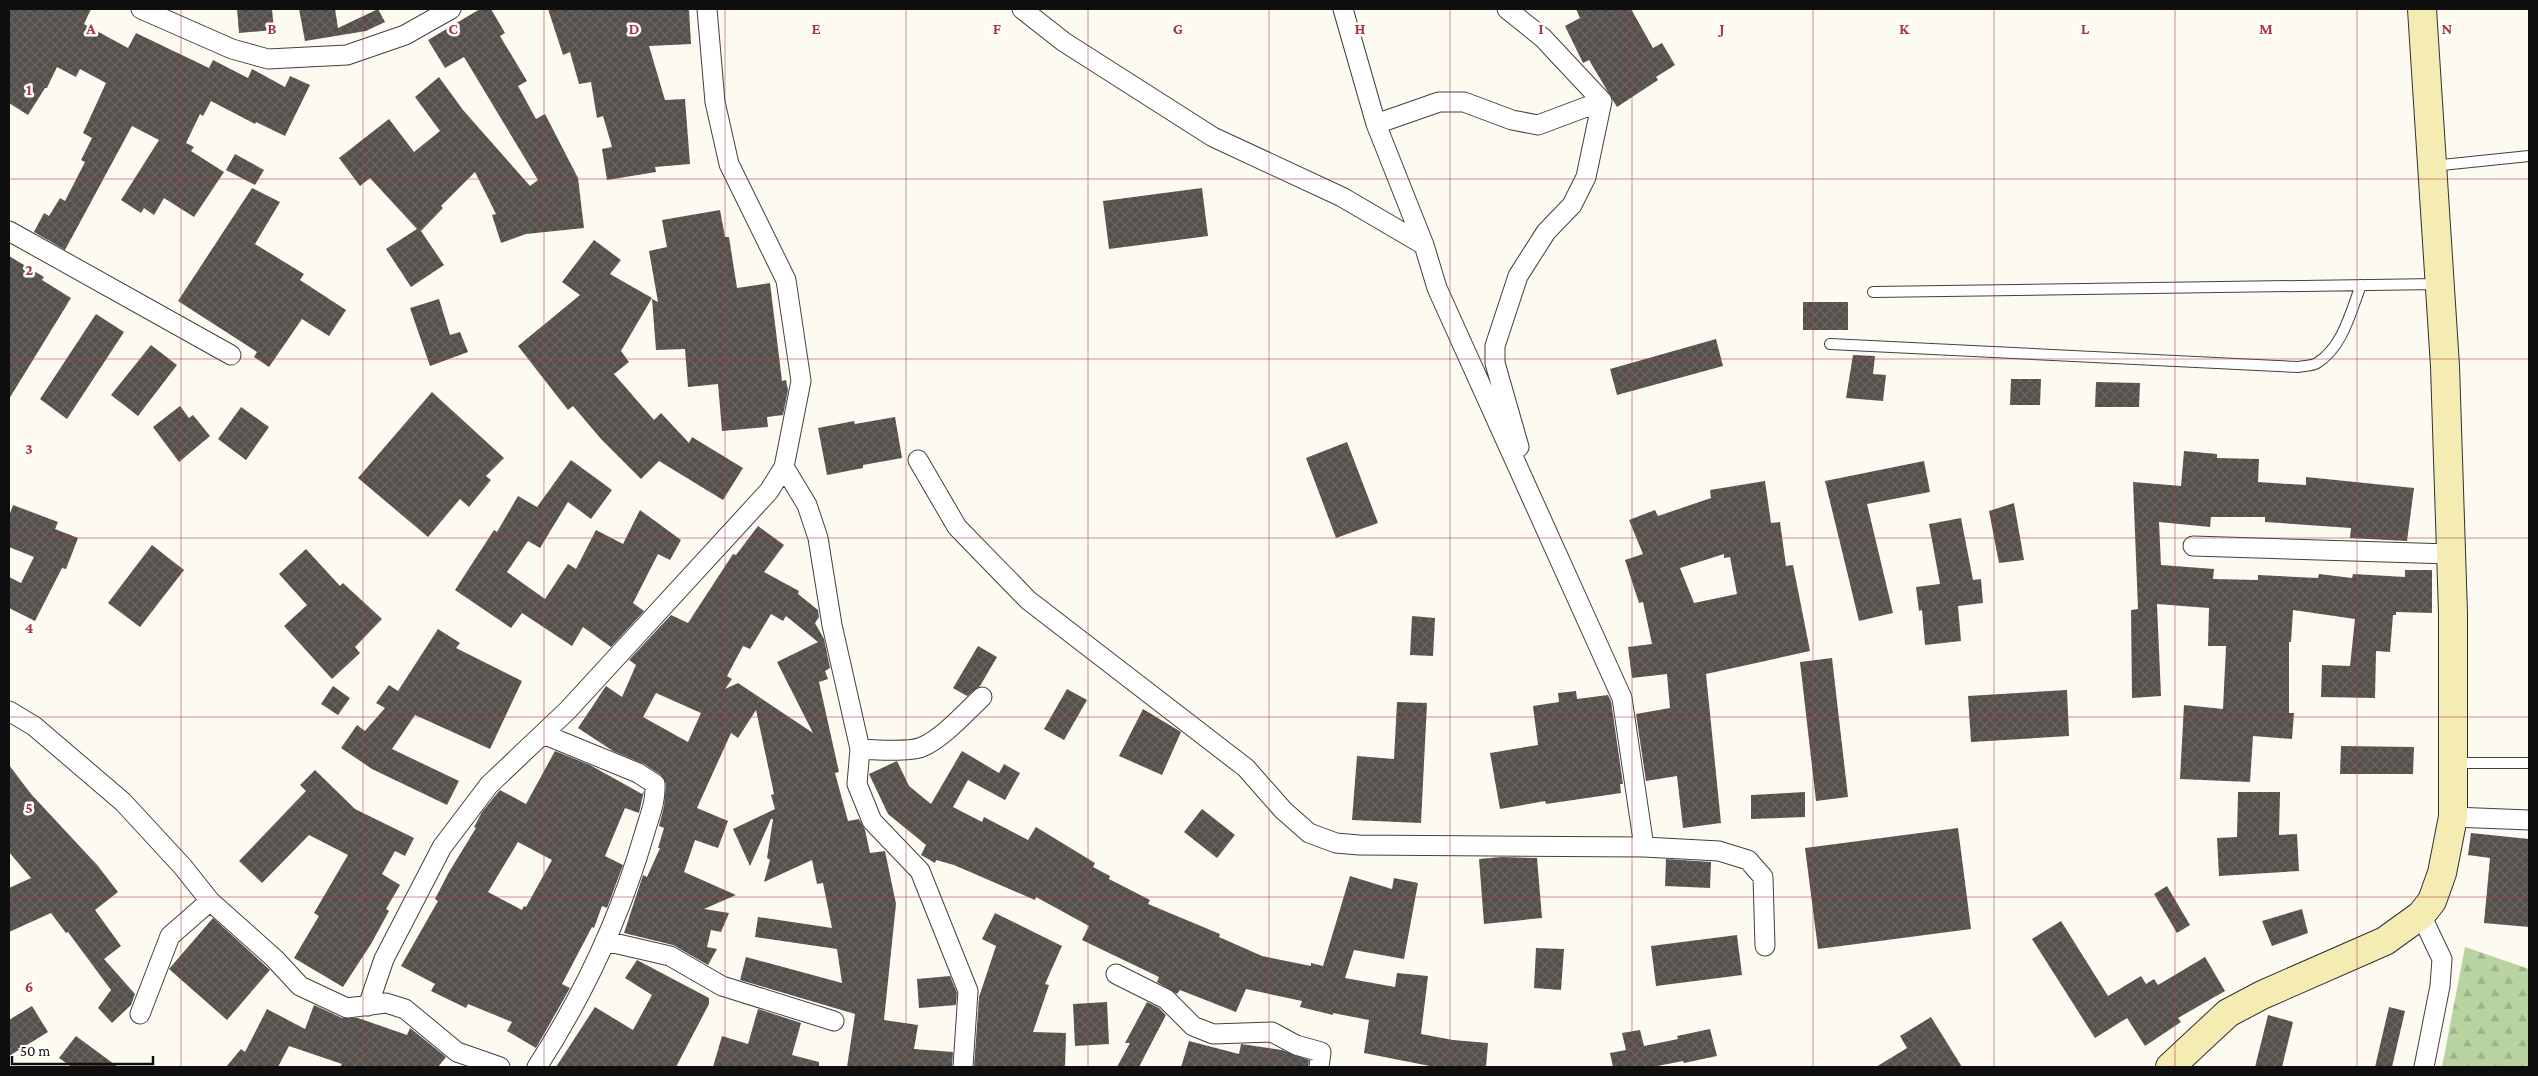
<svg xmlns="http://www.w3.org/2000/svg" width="2538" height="1076" font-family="'Crimson Pro',serif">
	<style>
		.forest { fill: url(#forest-firs) }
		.building { fill: url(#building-cross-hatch); fill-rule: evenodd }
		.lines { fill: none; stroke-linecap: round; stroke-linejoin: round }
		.lane-casing { stroke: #414141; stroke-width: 12 }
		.street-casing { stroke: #414141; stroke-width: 21 }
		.secondary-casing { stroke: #303030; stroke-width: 30 }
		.lane { stroke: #fff; stroke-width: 10 }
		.street { stroke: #fff; stroke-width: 19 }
		.secondary { stroke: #f5ecb4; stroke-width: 28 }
		.grid { fill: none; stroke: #ad3740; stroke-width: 1; stroke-opacity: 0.55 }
		.grid-label { font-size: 16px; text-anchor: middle; font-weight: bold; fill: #ad3740; stroke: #fff; stroke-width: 5; stroke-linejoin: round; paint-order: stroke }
	</style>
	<defs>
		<pattern id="forest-firs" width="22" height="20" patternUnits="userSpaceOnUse" patternTransform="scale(1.25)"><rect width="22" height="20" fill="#b8d3a0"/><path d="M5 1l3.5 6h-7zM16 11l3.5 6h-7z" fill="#9db489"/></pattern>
		<pattern id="building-cross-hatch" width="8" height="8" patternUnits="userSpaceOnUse" patternTransform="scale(1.25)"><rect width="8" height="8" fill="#554f4c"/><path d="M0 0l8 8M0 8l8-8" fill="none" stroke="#696461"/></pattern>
	</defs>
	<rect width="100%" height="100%" fill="#fdfaf1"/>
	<!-- forest -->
	<path class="forest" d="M2465,947L2529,969V1067H2442Z"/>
	<!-- building -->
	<path class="building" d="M9,9H91L84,24L128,48L136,33L209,68L213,60L248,78L252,69L285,87L290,76L310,85L285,136L256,122L255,124L211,101L203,116L200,114L186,143L194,147L191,151L224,172L194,217L164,198L154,215L144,208L141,213L121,200L159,140L132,126L65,250L34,232L44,213L49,216L60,198L65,201L85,162L81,160L92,138L83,133L106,83L80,69L76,77L57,67L47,88H45L28,115L9,103Z
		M237,9H272L274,30L239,33Z
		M299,9H335L338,28L378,9L385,22L366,31L305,41Z
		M480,9H491L505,33L500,36L527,81L518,86L536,119L545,114L578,178L584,228L526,234L501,243L492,215L496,214L475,172L441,206L443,208L421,231L444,265L411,287L386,249L417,229L370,178L360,186L339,158L389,119L414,152L440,131L415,97L439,77L463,110L530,186L538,180L464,57L445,68L428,40Z
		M548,9H689L691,44L649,46L665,100L685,99L690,164L655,167L656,172L607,180L602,149L612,147L603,116L597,118L591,82L579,84L570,52L563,55Z
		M1576,9H1631L1653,48L1662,43L1675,65L1656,77L1658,80L1617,107L1589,60L1583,63L1565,26L1580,18Z
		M235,154L264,170L255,185L226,170Z
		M252,188L280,202L255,244L304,274L300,280L346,310L329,336L302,319L269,367L254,357L257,352L178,301Z
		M1202,188L1208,236L1109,249L1103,201Z
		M720,210L725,237H729L737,288L770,283L782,381L786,380L788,390L783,415L767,417L768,427L722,431L718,384L688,387L685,349L656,350L652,299L658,302L649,251L667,247L662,220Z
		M594,240L621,260L610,274L652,298L621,351L629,362L614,374L654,420L661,413L689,443L692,437L743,468L723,500L659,461L641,479L601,439L573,406L568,410L518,346L580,295L562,282Z
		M9,256L44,277L42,280L71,298L9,399Z
		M439,299L450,335L460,332L468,352L430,366L410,308Z
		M1803,302H1848V330H1803Z
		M96,314L124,332L67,419L40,399Z
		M1716,339L1723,366L1617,395L1610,369Z
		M151,345L177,365L138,416L111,395Z
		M1853,355L1875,356L1873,374L1886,375L1883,401L1846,398Z
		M2011,379H2041L2040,405H2010Z
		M2096,382L2140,383L2139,407H2095Z
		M432,392L504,458L486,476L491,480L469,507L460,499L428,537L358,478Z
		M180,406L189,418L193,415L210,436L179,462L153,427Z
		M241,407L269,427L246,460L218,439Z
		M895,417L902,458L863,465V468L827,475L818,428L854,421L855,424Z
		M1347,442L1378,523L1336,538L1306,458Z
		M2184,451L2217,454V458L2259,459L2258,482L2306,485V477L2414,488L2407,541L2350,538L2351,528L2265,522V517H2211L2210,527L2159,522L2161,565L2214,569L2213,579L2258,580V575L2318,578L2319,574L2352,578L2353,574L2405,577V570H2432V613L2396,612V615H2393L2390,652L2376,651L2375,698L2321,697L2322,665L2350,666L2355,619L2293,610L2291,642H2289V713H2294L2292,739L2253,736L2250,782L2180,779L2184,705L2223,709L2226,646H2208L2209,608L2157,604L2161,696L2132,698L2131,610L2138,609L2133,482L2181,486Z
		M571,460L612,490L591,519L568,502L540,548L528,541L507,572L545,599L568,564L576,569L596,530L623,544L640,510L681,540L670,560L658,554L633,603L644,611L611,647L583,627L572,646L522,613L511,628L455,590L494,530L497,532L518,496L537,507Z
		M1924,461L1930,492L1867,504L1893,613L1859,621L1825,481Z
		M1765,481L1771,523L1780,522L1786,566L1793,565L1810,651L1706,674L1721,823L1683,828L1677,776L1646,781L1636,714L1670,708L1667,674L1632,678L1628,647L1652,644L1643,602L1639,603L1625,560L1643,554L1629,520L1655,510L1658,516L1711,498L1710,490ZM1724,554V558L1730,557L1737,594L1694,603L1680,568Z
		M2014,503L2024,560L1999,563L1989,511Z
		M13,505L58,522L55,529L78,538L66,569L62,568L35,621L9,608V577L21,583L34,557L9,547V516Z
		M1961,518L1973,580L1981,579L1983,603L1958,606L1961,641L1925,645L1922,610L1919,611L1916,587L1940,584L1929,524Z
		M758,526L784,545L764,572L799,591L798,594L818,610L819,617L815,623L824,639L830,668L825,671L828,679L819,682L839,772L835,773L848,821L859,819L865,830L870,853L885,851L896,904L884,1020L918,1025L914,1049L953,1052L952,1067H847L855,1014L740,980L746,957L842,983L837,949L755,937L758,917L832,928L823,883L817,884L812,860L764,882L770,860L767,858L773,819H771L750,866L733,829L775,809L771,795L774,794L756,710L738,738L731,733L697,808L728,821L718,848L695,840L684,872L736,895L704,909L729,913L721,932L711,930L707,947L717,949L708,965L673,945L624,933L643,875L647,877L660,848H658L664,828L659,826L664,806L666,784L661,775L644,764L613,751L578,728L606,686L622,697L636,665L629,660L671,615L688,623L733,554L736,555ZM771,614L783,621L786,616L818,642L777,662L813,733L738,683L725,689L732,679L727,676L743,646L750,649ZM656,693L701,713L688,742L643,717Z
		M152,545L184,570L140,627L108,603Z
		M306,549L340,586L343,583L382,619L355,647L360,653L332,679L284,626L307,605L279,574Z
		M1412,616L1435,618L1433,656L1410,655Z
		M438,629L460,643L456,648L522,681L490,749L415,715L392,749L459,781L447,805L372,769L341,748L357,725L365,731L385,708L376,703L389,685L398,691Z
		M978,646L997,657L980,686L967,696L953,688Z
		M1832,658L1848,797L1816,801L1800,662Z
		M333,686L350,698L338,715L321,704Z
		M1067,689L1087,700L1064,740L1044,729Z
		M2067,690L2069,736L1971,742L1968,696Z
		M1576,691L1577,699L1608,695L1611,701L1623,784H1620L1621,793L1546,804L1545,801L1500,809L1490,753L1538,745L1533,706L1559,702L1558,693Z
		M1397,702L1427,703L1421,823L1352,820L1357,756L1394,759Z
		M1143,709L1181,732L1162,775L1119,756Z
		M2341,746L2414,747L2413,774H2340Z
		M555,751L590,765L642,794L644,791L639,813L625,808L605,856L623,865L607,908L602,906L594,928L592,927L562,984L570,988L536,1048L507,1031L512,1022L468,1004L466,1008L431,991L435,984L401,966L438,901L435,899L449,872L476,828L474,827L482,812L500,790L526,804ZM518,842L552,860L526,907L524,906L522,910L488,892Z
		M962,751L999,773L1004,764L1020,773L1005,800L968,780L953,807L982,822L984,817L1028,840L1036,827L1095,863L1093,867L1110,876L1109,879L1150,900L1148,904L1220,934L1219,937L1262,956L1311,966V963L1323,966L1350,876L1392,889L1394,878L1418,883L1404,959L1354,950L1345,978L1395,987L1397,973L1428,976L1421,1034L1453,1040L1488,1043L1486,1067H1435L1364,1053L1369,1020L1333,1013V1015L1300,1007L1302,1001L1246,989L1236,1012L1180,990L1177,994L1157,982L1159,977L1082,940L1089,926L1036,897L1035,900L954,865L936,860L935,863L921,855L926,845L888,814L869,774L897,761L909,786L931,804Z
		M9,765L31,794L98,866L118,892L95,910L121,946L104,959L135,994L131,1005L112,1023L98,1008L111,990L68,932L66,933L51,913L9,932V888L31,878L9,852Z
		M315,770L355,809L414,838L405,856L395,851L382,874L400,885L386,909L389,911L371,944L343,987L294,958L319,916L314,913L348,855L309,835L262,883L239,861L306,791L300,785Z
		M1805,792V817L1751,819V795Z
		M2238,792H2280L2279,835L2297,834L2299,871L2219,876L2217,838L2237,837Z
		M1202,809L1235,835L1217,858L1184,832Z
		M1958,828L1971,929L1818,949L1805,848Z
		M2471,833L2529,839V927L2484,923L2490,858L2468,855Z
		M1501,857L1537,858L1542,918L1484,924L1479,859Z
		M1666,859L1711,862L1710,888L1665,886Z
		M2167,886L2190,925L2177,933L2154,894Z
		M2302,909L2308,933L2272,946L2262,921Z
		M995,913L1062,946L1045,984L1049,985L1033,1032L1066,1033L1065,1067H974L979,997L996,946L982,939Z
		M213,918L270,970L227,1020L169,969Z
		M2061,921L2108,996L2141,976L2146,984L2154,979L2158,985L2205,957L2225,991L2178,1018L2181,1022L2145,1046L2127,1018L2095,1038L2032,939Z
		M1737,935L1742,975L1656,986L1651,946Z
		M1536,948L1564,949L1561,990L1534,988Z
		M637,960L709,998V1004L676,1067H556L595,1007L633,1030L652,995L625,978Z
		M950,976L957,993L956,1005L919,1008L917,979Z
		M1107,1002L1109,1044L1075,1046L1073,1004Z
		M1147,1002L1159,1008L1166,1015L1139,1067H1117L1130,1043H1125Z
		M314,1005L342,1018H358L407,1035L410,1028L446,1057L438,1067H340L342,1064L289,1046L278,1067H226L241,1049L245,1052L267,1009L305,1029Z
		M32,1006L48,1032L9,1056V1020Z
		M2389,1007L2405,1011L2392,1067H2375Z
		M758,1009L801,1023L792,1055L819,1062V1067H713L722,1036L748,1044Z
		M2268,1015L2293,1022L2282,1067H2255Z
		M1931,1017L1962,1067H1876L1907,1048L1900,1036Z
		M1710,1029L1717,1056L1684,1063L1683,1061L1652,1067H1613L1610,1053L1626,1050L1622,1033L1640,1030L1644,1046L1678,1039L1677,1036Z
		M76,1036L118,1067H72L59,1058Z
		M1189,1041L1239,1054L1241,1044L1282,1050L1309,1060L1308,1067H1181Z"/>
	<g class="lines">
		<defs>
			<path id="lane" d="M2432,166L2529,156
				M1873,292L2437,284
				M1830,344L2298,367C2303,366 2312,366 2317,363C2343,347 2351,311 2361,285
				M2453,763H2529"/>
			<path id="street" d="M141,9L232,49L268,59L347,55L405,35L451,9
				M1022,9L1064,42L1213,137L1342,197L1424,245
				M1343,9L1376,124L1424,245L1437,288L1622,698L1644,847
				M1507,9L1543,38L1602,101
				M1376,124L1439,102H1464L1512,120L1538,125L1602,101
				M9,231L231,355
				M1519,447L1495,363V346L1518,276L1546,232L1572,205L1586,177L1602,101
				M918,460L957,527L1028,600L1246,768L1283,810L1309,833L1336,843L1359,845L1644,847L1719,851L1748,860L1763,877L1765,946
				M784,467L807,505L818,538L832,625L860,749L857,784L872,821L920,871L968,991L963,1067
				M2193,546L2450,554
				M9,711L34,726L123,802L183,867L210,901L275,959L300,986L347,1008L386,1003L405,1009L457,1052L500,1067
				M860,749C875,750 910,752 922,747C943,738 966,712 982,697
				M2453,817L2529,820
				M2421,915L2442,959L2440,986L2424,1067
				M605,941L670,956L722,986L834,1021
				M1116,974L1166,999L1193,1026L1213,1034L1272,1032L1296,1045L1321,1052L1319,1067
				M368,1006L384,959L442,847L489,785L568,710L769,491L784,467L801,381L786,280L729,164L715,102L707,9
				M140,1014L170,936L210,901
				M537,1067C583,996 620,917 644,835C649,817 656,803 655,784L638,773L543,734"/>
			<path id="secondary" d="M2170,1067L2228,1013L2262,995L2385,941L2421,915L2432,901L2442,873L2453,817V613L2445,366L2422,9"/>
		</defs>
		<!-- lane casing -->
		<use href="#lane" class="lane-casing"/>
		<!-- street casing -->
		<use href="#street" class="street-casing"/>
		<!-- secondary casing -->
		<use href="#secondary" class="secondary-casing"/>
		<!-- lane -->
		<use href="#lane" class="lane"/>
		<!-- street -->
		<use href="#street" class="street"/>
		<!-- secondary -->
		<use href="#secondary" class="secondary"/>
	</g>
	<!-- grid -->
	<path class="grid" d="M181,9V1067M363,9V1067M544,9V1067M725,9V1067M906,9V1067M1088,9V1067M1269,9V1067M1450,9V1067M1632,9V1067M1813,9V1067M1994,9V1067M2175,9V1067M2357,9V1067M9,179H2529M9,359H2529M9,538H2529M9,717H2529M9,897H2529"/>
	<g class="grid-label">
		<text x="91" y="34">A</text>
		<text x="272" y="34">B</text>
		<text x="453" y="34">C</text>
		<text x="634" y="34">D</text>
		<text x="816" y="34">E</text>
		<text x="997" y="34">F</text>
		<text x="1178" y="34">G</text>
		<text x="1360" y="34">H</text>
		<text x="1541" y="34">I</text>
		<text x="1722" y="34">J</text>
		<text x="1904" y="34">K</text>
		<text x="2085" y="34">L</text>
		<text x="2266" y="34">M</text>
		<text x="2447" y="34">N</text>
		<text x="29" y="95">1</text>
		<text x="29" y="275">2</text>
		<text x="29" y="454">3</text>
		<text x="29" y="633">4</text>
		<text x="29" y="813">5</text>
		<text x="29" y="992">6</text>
	</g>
	<!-- border -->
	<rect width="2538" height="1076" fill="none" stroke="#0e0e0e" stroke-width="20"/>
	<!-- scale -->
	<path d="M12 1056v8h141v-8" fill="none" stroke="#0e0e0e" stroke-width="2.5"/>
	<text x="20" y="1056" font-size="15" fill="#0e0e0e" stroke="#ffffff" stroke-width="4" paint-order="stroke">50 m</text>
</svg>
